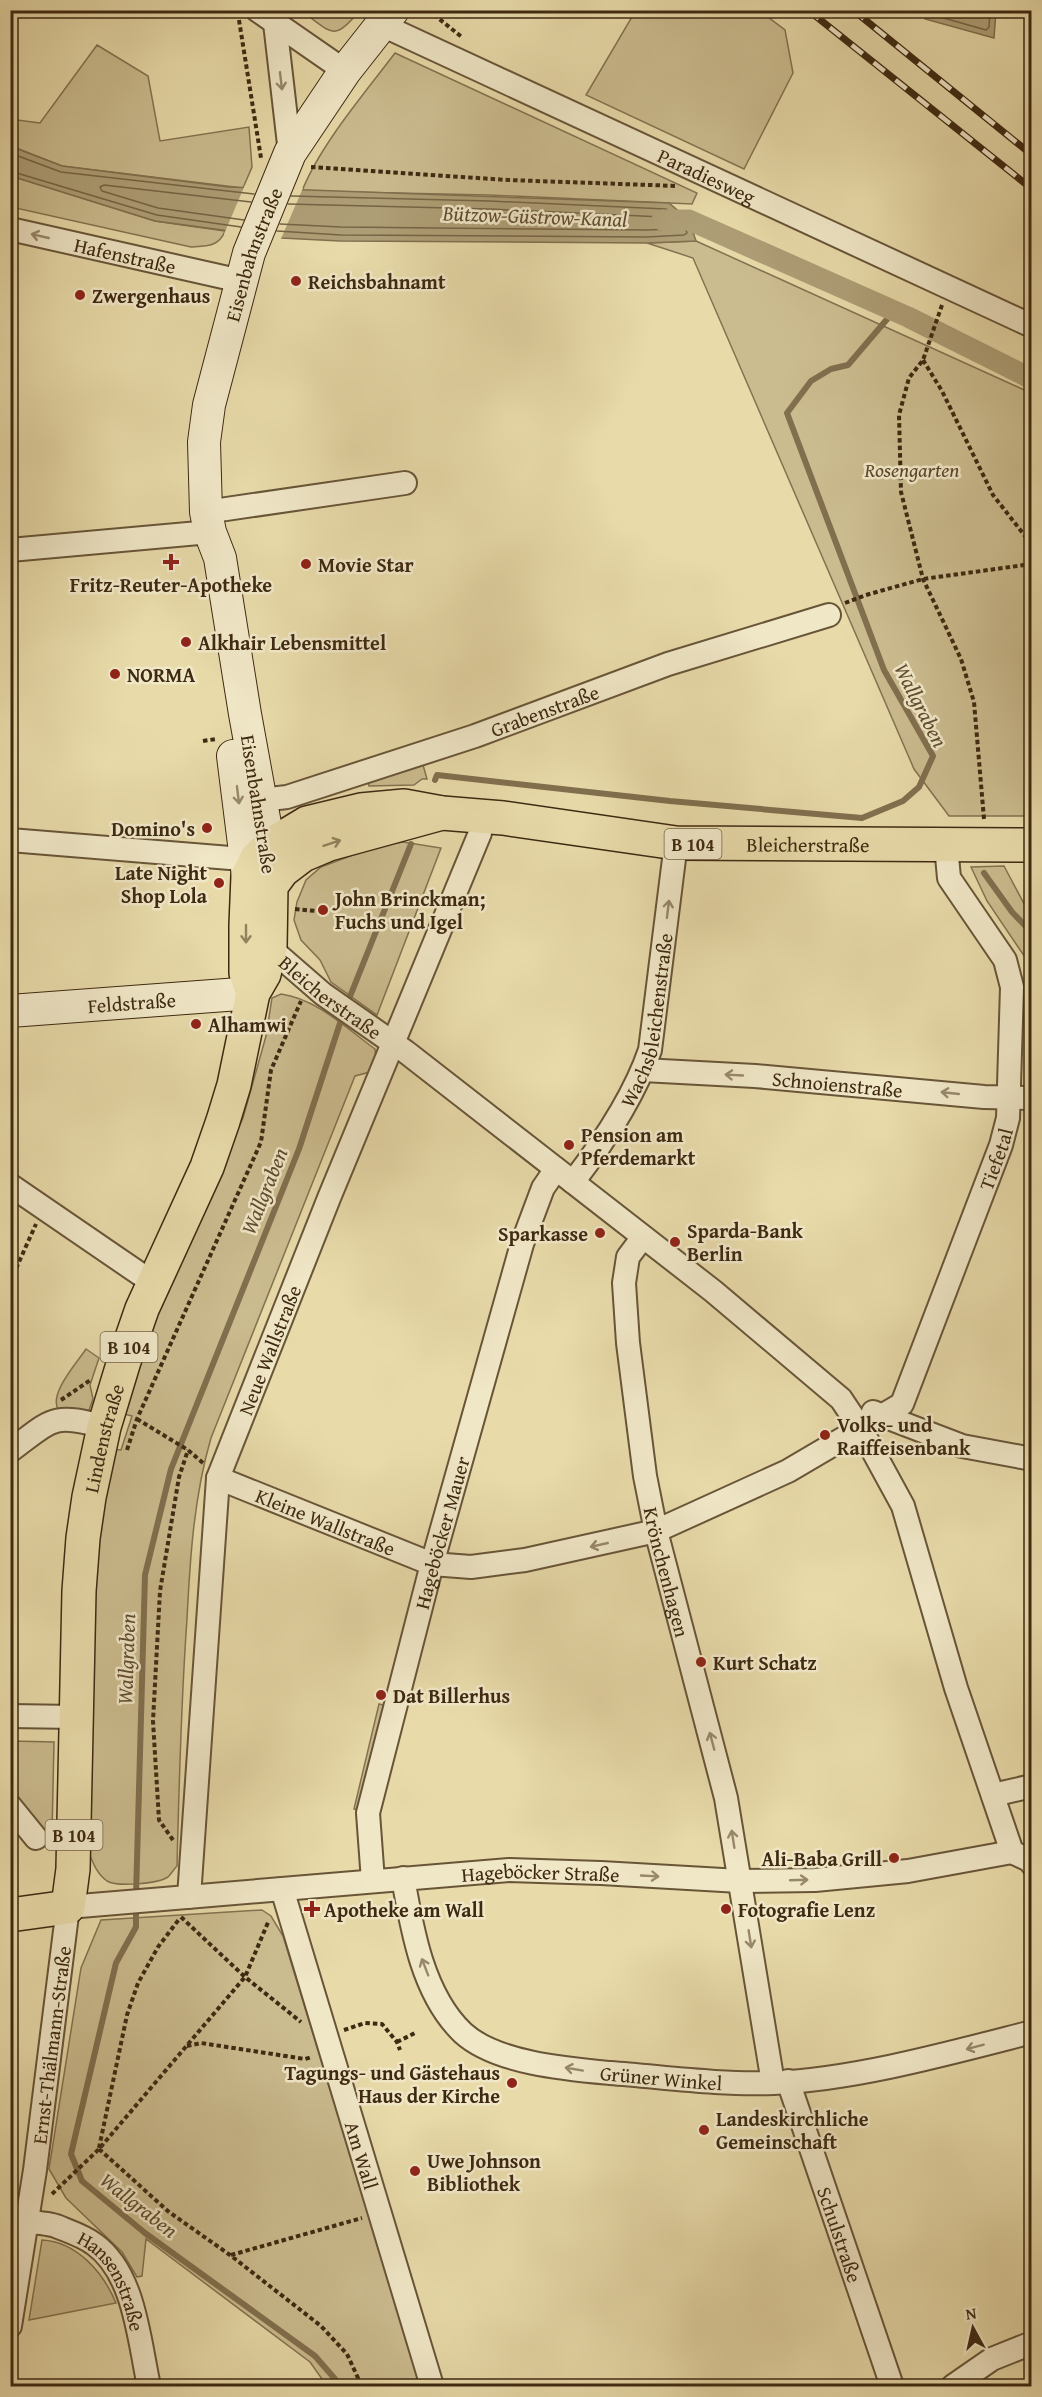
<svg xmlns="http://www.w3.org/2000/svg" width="1042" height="2397" font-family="'Gentium Book Plus',serif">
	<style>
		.green { fill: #cbbc8f; stroke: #847250; stroke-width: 1.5 }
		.water { fill: #ae9e76; stroke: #816f4e; stroke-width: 1.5 }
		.pier { fill: #e8daa9 }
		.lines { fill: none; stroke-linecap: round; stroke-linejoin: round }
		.shore { stroke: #766444; stroke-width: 1.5 }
		.stream { stroke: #816f4e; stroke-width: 6 }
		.canal { stroke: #ae9e76; stroke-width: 21 }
		.street-casing { stroke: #685538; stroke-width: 26 }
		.secondary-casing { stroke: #3e2912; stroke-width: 34 }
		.primary-casing { stroke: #3e2912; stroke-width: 36 }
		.path { stroke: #3e2912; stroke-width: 4; stroke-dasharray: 4.5 3; stroke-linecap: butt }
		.street { stroke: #f0e7c7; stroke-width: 22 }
		.secondary { stroke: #f0e7c7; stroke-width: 32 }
		.primary { stroke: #e8daa9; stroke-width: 33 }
		.rail-casing { stroke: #3e2912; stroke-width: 7 }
		.rail { stroke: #f0e7c7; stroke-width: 4.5; stroke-dasharray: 14; stroke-linecap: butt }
		.oneway { stroke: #97886c }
		.oneway2 { stroke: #93825e }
		.poi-dot { fill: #8f2418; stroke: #f0e7c7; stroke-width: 2 }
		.labels { text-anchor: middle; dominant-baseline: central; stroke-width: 5; stroke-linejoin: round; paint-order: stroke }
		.shield { fill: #f0e7c7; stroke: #736248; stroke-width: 1.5 }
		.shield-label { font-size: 18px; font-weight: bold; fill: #3e2912 }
		.street-label { font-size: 20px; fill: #3e2912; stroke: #f0e7c7 }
		.poi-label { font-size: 20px; font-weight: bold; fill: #3e2912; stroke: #f0e7c7; text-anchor: start }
		.park-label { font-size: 20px; font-style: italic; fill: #5a462b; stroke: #f0e7c7 }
		.water-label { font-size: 21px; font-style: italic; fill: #604c30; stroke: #f0e7c7 }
	</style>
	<rect width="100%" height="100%" fill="#e8daa9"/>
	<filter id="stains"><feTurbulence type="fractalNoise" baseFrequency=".00333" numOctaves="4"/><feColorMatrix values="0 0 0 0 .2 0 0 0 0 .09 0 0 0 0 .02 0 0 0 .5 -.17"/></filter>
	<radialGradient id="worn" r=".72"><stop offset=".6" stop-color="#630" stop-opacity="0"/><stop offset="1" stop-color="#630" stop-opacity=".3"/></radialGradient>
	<!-- green -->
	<path class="green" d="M636,10L760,11L785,30L793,73L744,169L586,95Z
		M338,11H359C333,44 331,31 301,11Z
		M97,45L148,76L160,141L249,127L252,167L243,188L62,166L11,146L10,119L40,123Z
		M395,53L697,193L692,204L489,195L302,191C320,145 365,93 395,53Z
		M11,176L155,221L225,231C219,247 206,246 191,247L11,207Z
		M696,241L1031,393V816H949L914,769L693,258L647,243Z
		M423,765L427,779H422L414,785L369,786L368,782Z
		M403,842L441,848L377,1015L331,982L320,960L301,940L294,920L297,902L306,880L321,867L374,847Z
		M1004,866L1031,917V966L987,901L971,867Z
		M281,994C317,999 346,1028 375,1049L376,1060L370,1072L355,1076L211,1438C194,1496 190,1558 187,1619C181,1701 179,1783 177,1866C174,1869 171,1874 168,1877C157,1884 117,1887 107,1881C97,1874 93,1863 89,1853L94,1543L111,1449L121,1450L132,1416L120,1413L148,1329L243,1118L266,1036L272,998Z
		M86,1349L99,1358L90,1385L93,1399L88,1413L59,1411C47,1395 77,1363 86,1349Z
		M379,1704L387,1706L361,1811L354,1809Z
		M11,1741L54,1742L52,1833L44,1834L11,1793Z
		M262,1910L271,1916L283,1936L421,2386H327L310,2362L146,2239L142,2276L137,2277L122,2252L66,2198L49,2169L81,1968L101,1920Z
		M42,2240C77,2242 103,2272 116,2303L29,2320Z"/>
	<!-- water -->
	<path class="water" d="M925,11H996L994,38L925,19Z
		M10,146L62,166L228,187L669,203L689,220L696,241L647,243L340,241L281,238L155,221L11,176Z"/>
	<!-- pier -->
	<path class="pier" d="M245,185L303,188L280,241L224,234Z"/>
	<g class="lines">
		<!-- shore -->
		<path class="shore" d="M931,10L933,15L986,30L989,27L990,10
			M10,153L61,172L254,194
			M10,171L157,215L241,227
			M244,220L158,208L102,191L100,187L104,185L251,202
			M280,224L341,227L647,230L670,229L673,226L663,217L489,209L288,204
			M277,231L341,235L647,237L684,235L687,233L684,224L666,209L489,201L291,196"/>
		<!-- stream -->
		<path class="stream" d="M435,780L437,775L670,801L862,818L903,801L919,787L933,756L884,670L787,413L811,381L831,369L848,365L894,311
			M984,873L1012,912L1032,933
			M347,1004L411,844
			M136,1896L145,1575L171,1469L299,1149L343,1014
			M136,1906V1927L116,1963L71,2154L82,2181L145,2233L315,2356L335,2379V2386"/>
		<!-- canal -->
		<path class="canal" d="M662,220H689L908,317L1032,379"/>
		<defs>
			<g id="street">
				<path d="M257,10L345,71"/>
				<path d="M275,23L290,153"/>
				<path id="s1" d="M382,25L1032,326"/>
				<path id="s2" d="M10,229L241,281"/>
				<path d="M206,512L405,483"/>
				<path d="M10,550L210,532"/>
				<path id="s3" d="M261,800L287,797L475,736L668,664L829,615"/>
				<path d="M10,840L230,858"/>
				<path id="s4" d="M270,948L323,994L406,1052L713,1291L841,1399L861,1429L903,1506L956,1688L1012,1852L1031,1861L1032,1864"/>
				<path id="s5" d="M643,1070L755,1076L984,1097L1032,1098"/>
				<path id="s6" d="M573,1182C603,1143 634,1097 650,1050L676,843"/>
				<path d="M10,1185L140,1274"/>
				<path id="s7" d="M643,1237L628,1257L624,1283L628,1343L645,1476L656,1531L726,1798L773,2083"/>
				<path d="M873,1412L962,1446L1032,1459"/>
				<path d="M10,1451C52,1420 52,1412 104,1427"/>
				<path id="s8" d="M218,1478L432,1564L471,1567L525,1560L656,1531L788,1471L902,1404L1001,1145L1008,1118L1012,987L1005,960L949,878L946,845"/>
				<path d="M10,1716L76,1717"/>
				<path d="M993,1795L1032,1786"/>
				<path d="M10,1806L36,1838"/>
				<path id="s9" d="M403,1878C412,1930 423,1995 463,2033C496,2063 566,2069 610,2073C664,2077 719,2085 773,2083C857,2079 950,2053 1032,2032"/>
				<path id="s10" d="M373,1881L368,1813L432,1564L522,1244L543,1188L556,1169"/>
				<path id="s11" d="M282,1889L432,2386"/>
				<path id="s12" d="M189,1897L218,1478L329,1198L480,833"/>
				<path id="s13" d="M788,2081L892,2386"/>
				<path id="s14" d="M10,2221C25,2222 43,2222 56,2226C68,2231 84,2236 94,2244C135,2273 139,2341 149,2386"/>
				<path id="s15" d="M10,2326L35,2170L68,1907L509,1870L601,1873L740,1881L815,1880L908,1871L1012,1852"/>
				<path d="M953,2386L992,2359L1032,2343"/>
			</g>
			<g id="secondary">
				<path d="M233,756L248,876"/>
				<path id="s16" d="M271,871L269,846L245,714L220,558L210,532L206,512L204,442L209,405L249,253L290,153L345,71L393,10"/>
				<path id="s17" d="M10,1011L253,993"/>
			</g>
			<g id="primary">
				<path id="s18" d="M253,993L246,973V925L248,876L257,858L269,846L307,823L361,810L404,806L442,813L503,818L676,843L1032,845"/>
				<path id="s19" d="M10,1915L68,1907L73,1869L79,1591L83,1538L89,1497L104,1427L124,1361L142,1309L207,1167L223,1121L234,1085L253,993L264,974L270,948L271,886L282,871L303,855L329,844L442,813"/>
			</g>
		</defs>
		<!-- street casing -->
		<use href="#street" class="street-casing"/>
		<!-- secondary casing -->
		<use href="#secondary" class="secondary-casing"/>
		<!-- primary casing -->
		<use href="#primary" class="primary-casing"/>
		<!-- path -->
		<path class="path" d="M428,10L463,38
			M239,20L261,158
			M311,167L508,180L678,186
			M942,305L923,360L909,378L899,415L901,492L923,579L961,659L974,702L984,819
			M923,360L942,391L993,495L1032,545
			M845,603L866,595L923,579L1032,564
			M203,741L216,739
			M295,909L316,911
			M10,1282L36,1224
			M61,1400L92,1379
			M137,1419L188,1450L203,1463
			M127,1450L137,1419L261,1142L271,1070L301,1001
			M173,1840L159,1820L153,1721L160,1591L179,1477L188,1450
			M181,1917L245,1977L301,2022
			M344,2030L365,2023L382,2024L397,2042L400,2050
			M397,2042L415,2033
			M187,2046L201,2043L305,2059L312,2057
			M99,2148L127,2015L138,1983L158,1947L180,1918
			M99,2149L169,2212L230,2255L321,2326L347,2354L358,2378L359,2386
			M52,2194L99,2149L245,1977L269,1920
			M231,2255L362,2218"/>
		<!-- street -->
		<use href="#street" class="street"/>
		<!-- secondary -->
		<use href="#secondary" class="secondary"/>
		<!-- primary -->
		<use href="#primary" class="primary"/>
		<defs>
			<path id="rail" d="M808,10L1032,189
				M853,10L1032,155"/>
		</defs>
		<!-- rail casing -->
		<use href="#rail" class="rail-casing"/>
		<!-- rail -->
		<use href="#rail" class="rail"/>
	</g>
	<!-- one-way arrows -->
	<defs><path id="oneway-shaft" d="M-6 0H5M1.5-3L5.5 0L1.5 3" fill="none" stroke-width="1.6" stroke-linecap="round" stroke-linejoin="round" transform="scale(1.5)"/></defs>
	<g class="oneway">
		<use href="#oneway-shaft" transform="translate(281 81) rotate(83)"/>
		<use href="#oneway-shaft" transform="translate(40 236) rotate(-167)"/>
		<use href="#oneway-shaft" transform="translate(238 795) rotate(83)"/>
		<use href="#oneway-shaft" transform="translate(668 909) rotate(-83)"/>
		<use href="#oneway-shaft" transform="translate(734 1075) rotate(-177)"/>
		<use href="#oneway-shaft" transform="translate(950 1093) rotate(-174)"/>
		<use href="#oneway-shaft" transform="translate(599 1545) rotate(167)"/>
		<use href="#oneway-shaft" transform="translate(712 1741) rotate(-105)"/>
		<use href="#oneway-shaft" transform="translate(733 1839) rotate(-99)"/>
		<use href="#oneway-shaft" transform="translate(650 1876) rotate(3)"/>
		<use href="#oneway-shaft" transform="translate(799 1880) rotate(-2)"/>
		<use href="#oneway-shaft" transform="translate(750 1939) rotate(81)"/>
		<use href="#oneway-shaft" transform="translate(425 1967) rotate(-111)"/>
		<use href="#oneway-shaft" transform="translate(975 2047) rotate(165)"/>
		<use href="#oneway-shaft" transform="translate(574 2069) rotate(-170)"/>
	</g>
	<g class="oneway2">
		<use href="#oneway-shaft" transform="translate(332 843) rotate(-18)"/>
		<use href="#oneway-shaft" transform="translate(246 934) rotate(90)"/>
	</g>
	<!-- markers -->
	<g class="poi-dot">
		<circle cx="296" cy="281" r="6"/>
		<circle cx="80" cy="295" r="6"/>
		<path d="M168 553h6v6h6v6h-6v6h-6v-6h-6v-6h6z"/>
		<circle cx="306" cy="564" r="6"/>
		<circle cx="186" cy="642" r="6"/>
		<circle cx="115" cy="674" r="6"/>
		<circle cx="207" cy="828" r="6"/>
		<circle cx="219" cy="883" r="6"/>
		<circle cx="323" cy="910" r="6"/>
		<circle cx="196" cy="1024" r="6"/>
		<circle cx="569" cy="1145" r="6"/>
		<circle cx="600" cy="1233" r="6"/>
		<circle cx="675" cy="1242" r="6"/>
		<circle cx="825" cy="1435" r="6"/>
		<circle cx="701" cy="1662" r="6"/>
		<circle cx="381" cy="1695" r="6"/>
		<circle cx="894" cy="1858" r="6"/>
		<path d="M309 1900h6v6h6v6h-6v6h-6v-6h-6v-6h6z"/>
		<circle cx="726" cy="1909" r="6"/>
		<circle cx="512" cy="2083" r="6"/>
		<circle cx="704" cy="2130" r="6"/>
		<circle cx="415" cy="2171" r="6"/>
	</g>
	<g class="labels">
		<!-- shield labels -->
		<g class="shield">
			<rect x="664.5" y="829" width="57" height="30" rx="4.5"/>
			<rect x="100.5" y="1332" width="57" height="30" rx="4.5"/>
			<rect x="45.5" y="1820" width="57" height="30" rx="4.5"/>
		</g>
		<g class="shield-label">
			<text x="693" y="844">B 104</text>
			<text x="129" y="1347">B 104</text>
			<text x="74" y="1835">B 104</text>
		</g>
		<!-- street labels -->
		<g class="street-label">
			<text stroke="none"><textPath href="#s1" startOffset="358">Paradiesweg</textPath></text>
			<text stroke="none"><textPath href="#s2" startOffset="118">Hafenstraße</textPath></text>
			<text stroke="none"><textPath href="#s16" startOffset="630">Eisenbahnstraße</textPath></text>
			<text stroke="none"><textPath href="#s3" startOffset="298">Grabenstraße</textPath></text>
			<text transform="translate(259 804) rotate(81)">Eisenbahnstraße</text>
			<text stroke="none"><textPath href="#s18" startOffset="705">Bleicherstraße</textPath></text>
			<text stroke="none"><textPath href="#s4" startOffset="78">Bleicherstraße</textPath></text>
			<text stroke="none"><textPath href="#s17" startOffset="122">Feldstraße</textPath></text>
			<text stroke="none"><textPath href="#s6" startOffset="182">Wachsbleichenstraße</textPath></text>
			<text stroke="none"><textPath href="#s5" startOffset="195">Schnoienstraße</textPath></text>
			<text stroke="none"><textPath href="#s8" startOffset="998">Tiefetal</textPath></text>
			<text stroke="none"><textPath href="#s12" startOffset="558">Neue Wallstraße</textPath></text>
			<text stroke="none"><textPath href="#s19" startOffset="530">Lindenstraße</textPath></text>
			<text stroke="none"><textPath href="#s8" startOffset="116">Kleine Wallstraße</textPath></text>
			<text stroke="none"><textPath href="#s10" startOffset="358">Hageböcker Mauer</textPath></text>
			<text stroke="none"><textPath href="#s7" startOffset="344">Krönchenhagen</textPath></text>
			<text stroke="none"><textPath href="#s15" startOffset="897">Hageböcker Straße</textPath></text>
			<text stroke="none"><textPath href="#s15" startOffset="284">Ernst-Thälmann-Straße</textPath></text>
			<text stroke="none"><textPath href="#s9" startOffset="375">Grüner Winkel</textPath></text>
			<text stroke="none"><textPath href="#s11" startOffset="278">Am Wall</textPath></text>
			<text stroke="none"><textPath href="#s13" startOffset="162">Schulstraße</textPath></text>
			<text stroke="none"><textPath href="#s14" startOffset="130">Hansenstraße</textPath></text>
		</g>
		<!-- poi labels -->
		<g class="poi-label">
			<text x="308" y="281">Reichsbahnamt</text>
			<text x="92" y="295">Zwergenhaus</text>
			<text x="318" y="564">Movie Star</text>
			<text x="171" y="584" text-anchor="middle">Fritz-Reuter-Apotheke</text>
			<text x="198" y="642">Alkhair Lebensmittel</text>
			<text x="127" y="674">NORMA</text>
			<text x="195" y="828" text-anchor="end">Domino's</text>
			<text x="207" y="872" text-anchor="end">Late Night<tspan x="207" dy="23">Shop Lola</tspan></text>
			<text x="335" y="898">John Brinckman;<tspan x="335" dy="23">Fuchs und Igel</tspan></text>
			<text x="208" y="1024">Alhamwi</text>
			<text x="581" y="1134">Pension am<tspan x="581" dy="23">Pferdemarkt</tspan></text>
			<text x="687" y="1230">Sparda-Bank<tspan x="687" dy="23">Berlin</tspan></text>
			<text x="588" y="1233" text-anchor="end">Sparkasse</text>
			<text x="837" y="1424">Volks- und<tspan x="837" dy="23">Raiffeisenbank</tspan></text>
			<text x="713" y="1662">Kurt Schatz</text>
			<text x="393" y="1695">Dat Billerhus</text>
			<text x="882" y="1858" text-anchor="end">Ali-Baba Grill</text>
			<text x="324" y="1909">Apotheke am Wall</text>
			<text x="738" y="1909">Fotografie Lenz</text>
			<text x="500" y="2072" text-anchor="end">Tagungs- und Gästehaus<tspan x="500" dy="23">Haus der Kirche</tspan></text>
			<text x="716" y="2118">Landeskirchliche<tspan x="716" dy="23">Gemeinschaft</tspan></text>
			<text x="427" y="2160">Uwe Johnson<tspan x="427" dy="23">Bibliothek</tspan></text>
		</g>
		<!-- park labels -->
		<g class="park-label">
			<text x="912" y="469">Rosengarten</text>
		</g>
		<!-- water labels -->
		<g class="water-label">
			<text transform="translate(535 216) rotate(2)">Bützow-Güstrow-Kanal</text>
			<text transform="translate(921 705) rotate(63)">Wallgraben</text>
			<text transform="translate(264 1191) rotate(-68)">Wallgraben</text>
			<text transform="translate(126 1659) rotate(-88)">Wallgraben</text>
			<text transform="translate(139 2205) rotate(38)">Wallgraben</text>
		</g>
	</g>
	<!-- margin -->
	<rect width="1042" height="2397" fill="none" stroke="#e8daa9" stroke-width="36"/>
	<rect x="12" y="12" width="1018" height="2373" fill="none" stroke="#3e2912" stroke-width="3"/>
	<rect x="18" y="18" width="1006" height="2361" fill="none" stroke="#3e2912" stroke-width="1.5"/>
	<!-- north arrow -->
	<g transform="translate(973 2328) rotate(352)" stroke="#f0e7c7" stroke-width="4.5" paint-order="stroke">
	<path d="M0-4.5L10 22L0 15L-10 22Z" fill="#3e2912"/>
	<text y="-9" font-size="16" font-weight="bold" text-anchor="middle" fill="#3e2912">N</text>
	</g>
	<rect width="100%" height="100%" filter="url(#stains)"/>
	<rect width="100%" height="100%" fill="url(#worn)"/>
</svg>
